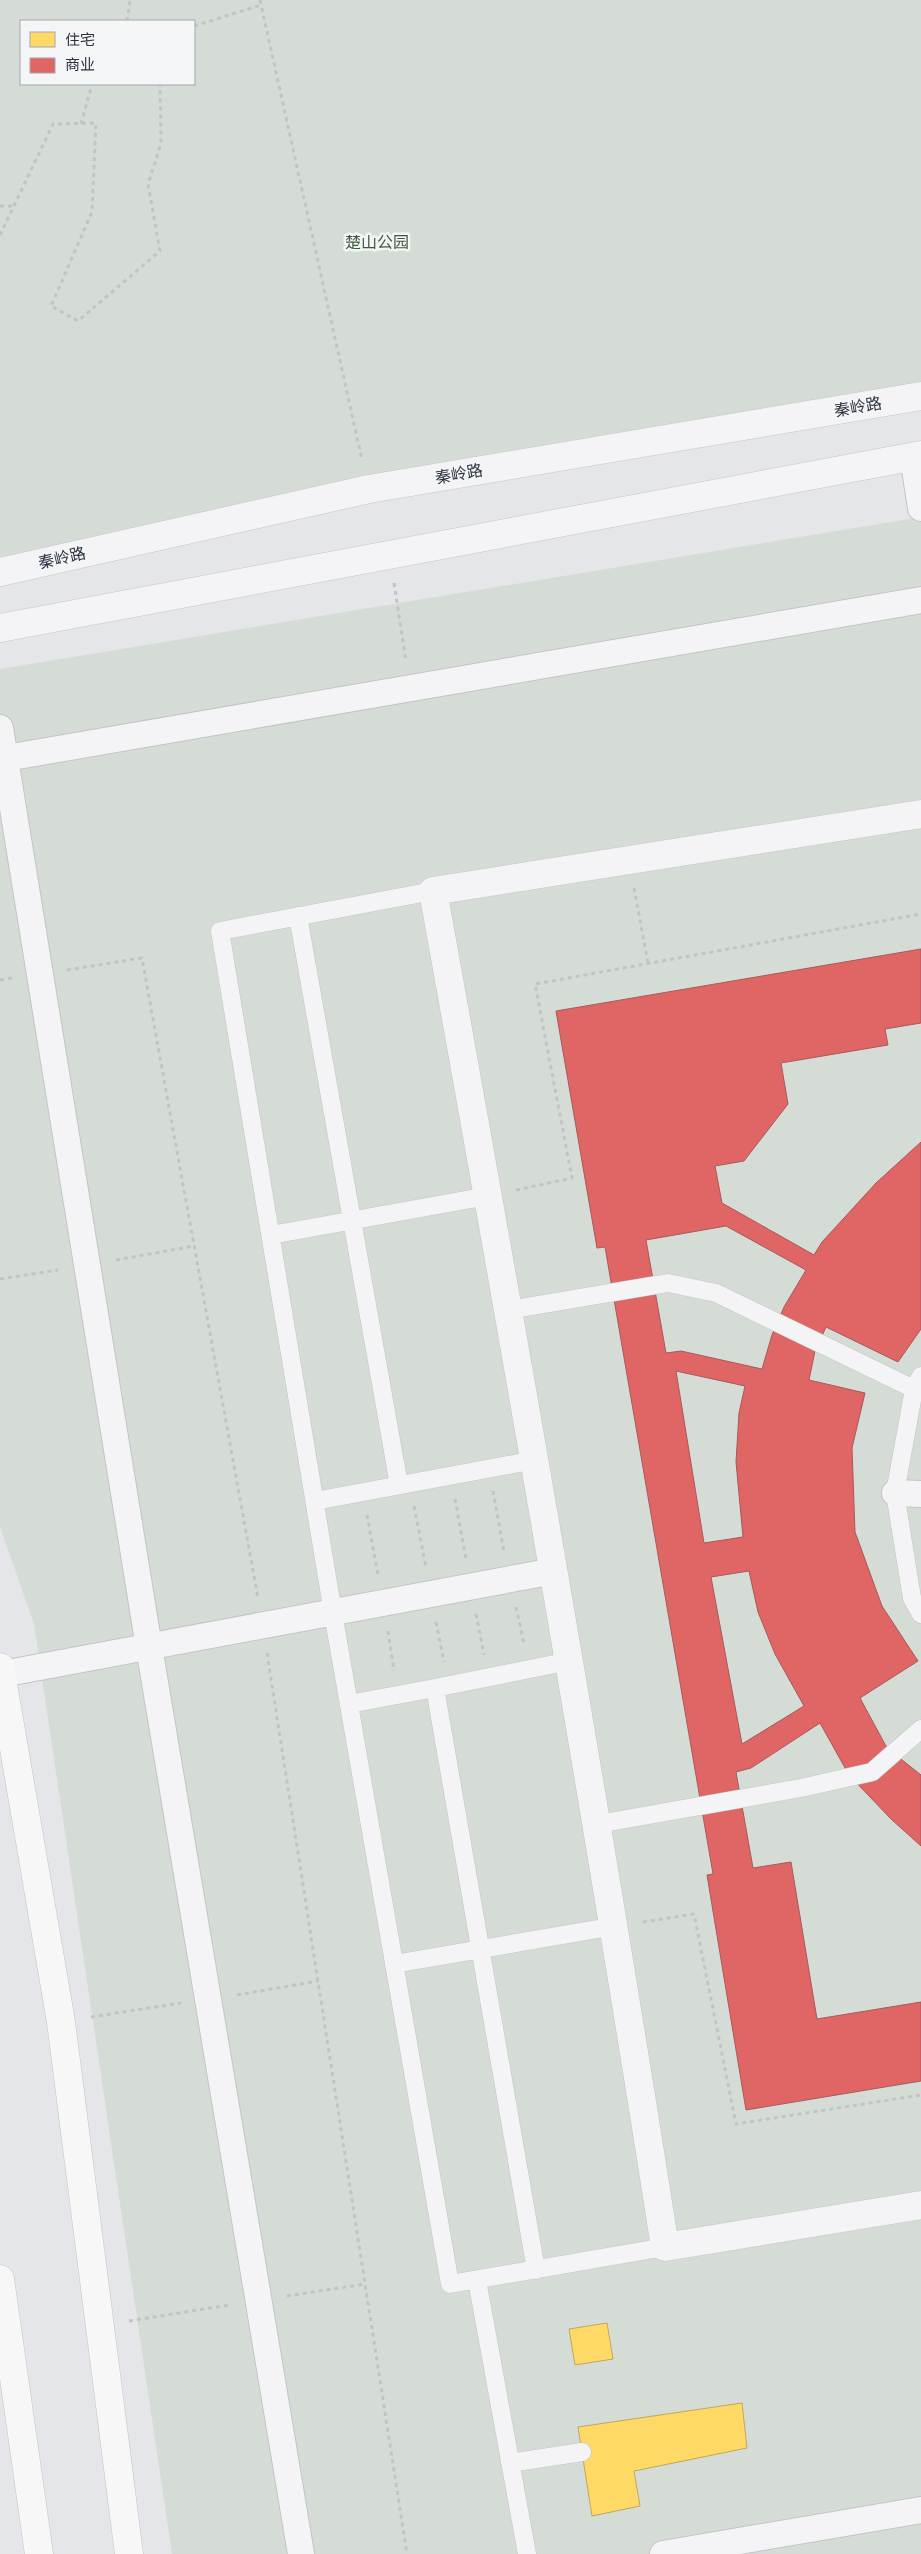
<svg xmlns="http://www.w3.org/2000/svg" width="921" height="2554" font-family="'DejaVu Sans','Noto Sans SC',sans-serif">
	<style>
		.green { fill: #d5dcd5; fill-rule: evenodd }
		.homes { fill: #ffd966; stroke: #c0a75b }
		.shops { fill: #e06666; stroke: #aa575b; fill-rule: evenodd }
		.lines { fill: none; stroke-linecap: round; stroke-linejoin: round }
		.service-casing { stroke: #c3c4c7; stroke-width: 19 }
		.pedestrian-casing { stroke: #c3c4c7; stroke-width: 28 }
		.minor-casing { stroke: #c3c4c7; stroke-width: 29 }
		.tertiary-casing { stroke: #c3c4c7; stroke-width: 29 }
		.secondary-casing { stroke: #c3c4c7; stroke-width: 29 }
		.path { stroke: #c2c4c8; stroke-width: 3; stroke-dasharray: 4 4; stroke-linecap: butt }
		.service { stroke: #f4f4f6; stroke-width: 18 }
		.pedestrian { stroke: #f4f4f6; stroke-width: 26 }
		.minor { stroke: #f4f4f6; stroke-width: 28 }
		.tertiary { stroke: #f4f4f6; stroke-width: 28 }
		.secondary { stroke: #f7f7f8; stroke-width: 28 }
		.labels { text-anchor: middle; dominant-baseline: central; stroke-width: 5; stroke-linejoin: round; paint-order: stroke }
		.park-label { font-size: 16px; fill: #405b3b; stroke: #f3f5f7 }
		.street-label { font-size: 16px; fill: #2d3341; stroke: #f3f5f7 }
	</style>
	<rect width="100%" height="100%" fill="#e4e6e9"/>
	<!-- green -->
	<path class="green" d="M0,0H921V396L0,572ZM21,21H194V84H21Z
		M921,517V2554H172L34,1624L0,1527V669Z"/>
	<!-- homes -->
	<path class="homes" d="M607,2323L613,2359L575,2365L569,2329Z
		M742,2403L747,2448L634,2471L640,2506L592,2516L578,2427Z"/>
	<!-- shops -->
	<path class="shops" d="M921,949V1023L885,1029L888,1045L781,1063L788,1104L744,1161L715,1166L722,1203L814,1255L822,1242L876,1183L921,1142V1329L898,1362L826,1327L815,1351L809,1380L865,1393L852,1448L855,1532L882,1606L918,1661L860,1698L887,1748L921,1775V1846L891,1819L849,1775L820,1723L751,1768L736,1772L753,1868L791,1862L817,2019L921,2002V2081L746,2110L707,1875L713,1874L605,1247L597,1248L556,1011ZM726,1226L806,1270L784,1307L772,1335L762,1369L681,1351L666,1353L646,1240ZM676,1371L745,1386L739,1413L736,1462L743,1537L704,1543ZM749,1571L758,1612L775,1654L804,1706L742,1744L711,1577Z"/>
	<g class="lines">
		<defs>
			<path id="service" d="M433,891L220,931L333,1613L450,2284L665,2247
				M298,916L399,1485
				M271,1235L488,1196
				M509,1310L668,1283L716,1293L914,1389
				M921,1376L914,1389L895,1493L912,1598L921,1614
				M315,1501L535,1460
				M349,1704L435,1688
				M598,1824L801,1788L872,1772L921,1729
				M394,1964L615,1926
				M536,2270L435,1688L570,1661
				M477,2280L527,2554
				M510,2463L582,2452"/>
			<path id="pedestrian" d="M913,456L921,508
				M0,728L149,1647L301,2554
				M6,758L921,600
				M895,1493L921,1494
				M2,1674L554,1571
				M663,2554L921,2510"/>
			<path id="minor" d="M921,814L433,891C515,1343 594,1794 665,2247L921,2205"/>
			<path id="tertiary" d="M0,572L369,489L921,396
				M0,628L921,455"/>
			<path id="secondary" d="M0,1667L61,2022L129,2554
				M0,2279L39,2554"/>
		</defs>
		<!-- service casing -->
		<use href="#service" class="service-casing"/>
		<!-- pedestrian casing -->
		<use href="#pedestrian" class="pedestrian-casing"/>
		<!-- minor casing -->
		<use href="#minor" class="minor-casing"/>
		<!-- tertiary casing -->
		<use href="#tertiary" class="tertiary-casing"/>
		<!-- secondary casing -->
		<use href="#secondary" class="secondary-casing"/>
		<!-- path -->
		<path class="path" d="M260,0L362,460
			M127,21L130,0
			M194,26L261,5
			M81,124L92,84
			M0,206H14
			M0,235L53,124L96,123L92,212L51,306L78,321L160,251L148,184L161,144L160,84
			M394,583L406,661
			M634,888L648,963
			M67,970L142,958L258,1598
			M0,980L12,978
			M516,1190L572,1178L535,984L921,914
			M116,1260L194,1246
			M0,1279L58,1270
			M493,1491L504,1552
			M455,1499L466,1559
			M414,1506L426,1567
			M367,1515L378,1575
			M516,1607L524,1644
			M476,1614L484,1655
			M436,1622L444,1662
			M388,1631L394,1671
			M267,1653L407,2554
			M643,1922L694,1914L736,2124L921,2095
			M237,1995L318,1981
			M91,2017L181,2003
			M287,2296L365,2284
			M129,2321L229,2305"/>
		<!-- service -->
		<use href="#service" class="service"/>
		<!-- pedestrian -->
		<use href="#pedestrian" class="pedestrian"/>
		<!-- minor -->
		<use href="#minor" class="minor"/>
		<!-- tertiary -->
		<use href="#tertiary" class="tertiary"/>
		<!-- secondary -->
		<use href="#secondary" class="secondary"/>
	</g>
	<g class="labels">
		<!-- park labels -->
		<g class="park-label">
			<text x="377" y="242">楚山公园</text>
		</g>
		<!-- street labels -->
		<g class="street-label">
			<text transform="translate(858 407) rotate(-10)">秦岭路</text>
			<text transform="translate(459 474) rotate(-10)">秦岭路</text>
			<text transform="translate(62 558) rotate(-13)">秦岭路</text>
		</g>
	</g>
	<!-- legend -->
	<rect x="20" y="20" width="175" height="65" fill="#f3f5f7" stroke="#a4a7ae"/>
	<rect x="30" y="32" width="25" height="15" fill="#ffd966" stroke="#a4a7ae"/>
	<text x="65" y="45" font-size="15" fill="#2d3341">住宅</text>
	<rect x="30" y="58" width="25" height="15" fill="#e06666" stroke="#a4a7ae"/>
	<text x="65" y="70" font-size="15" fill="#2d3341">商业</text>
</svg>
